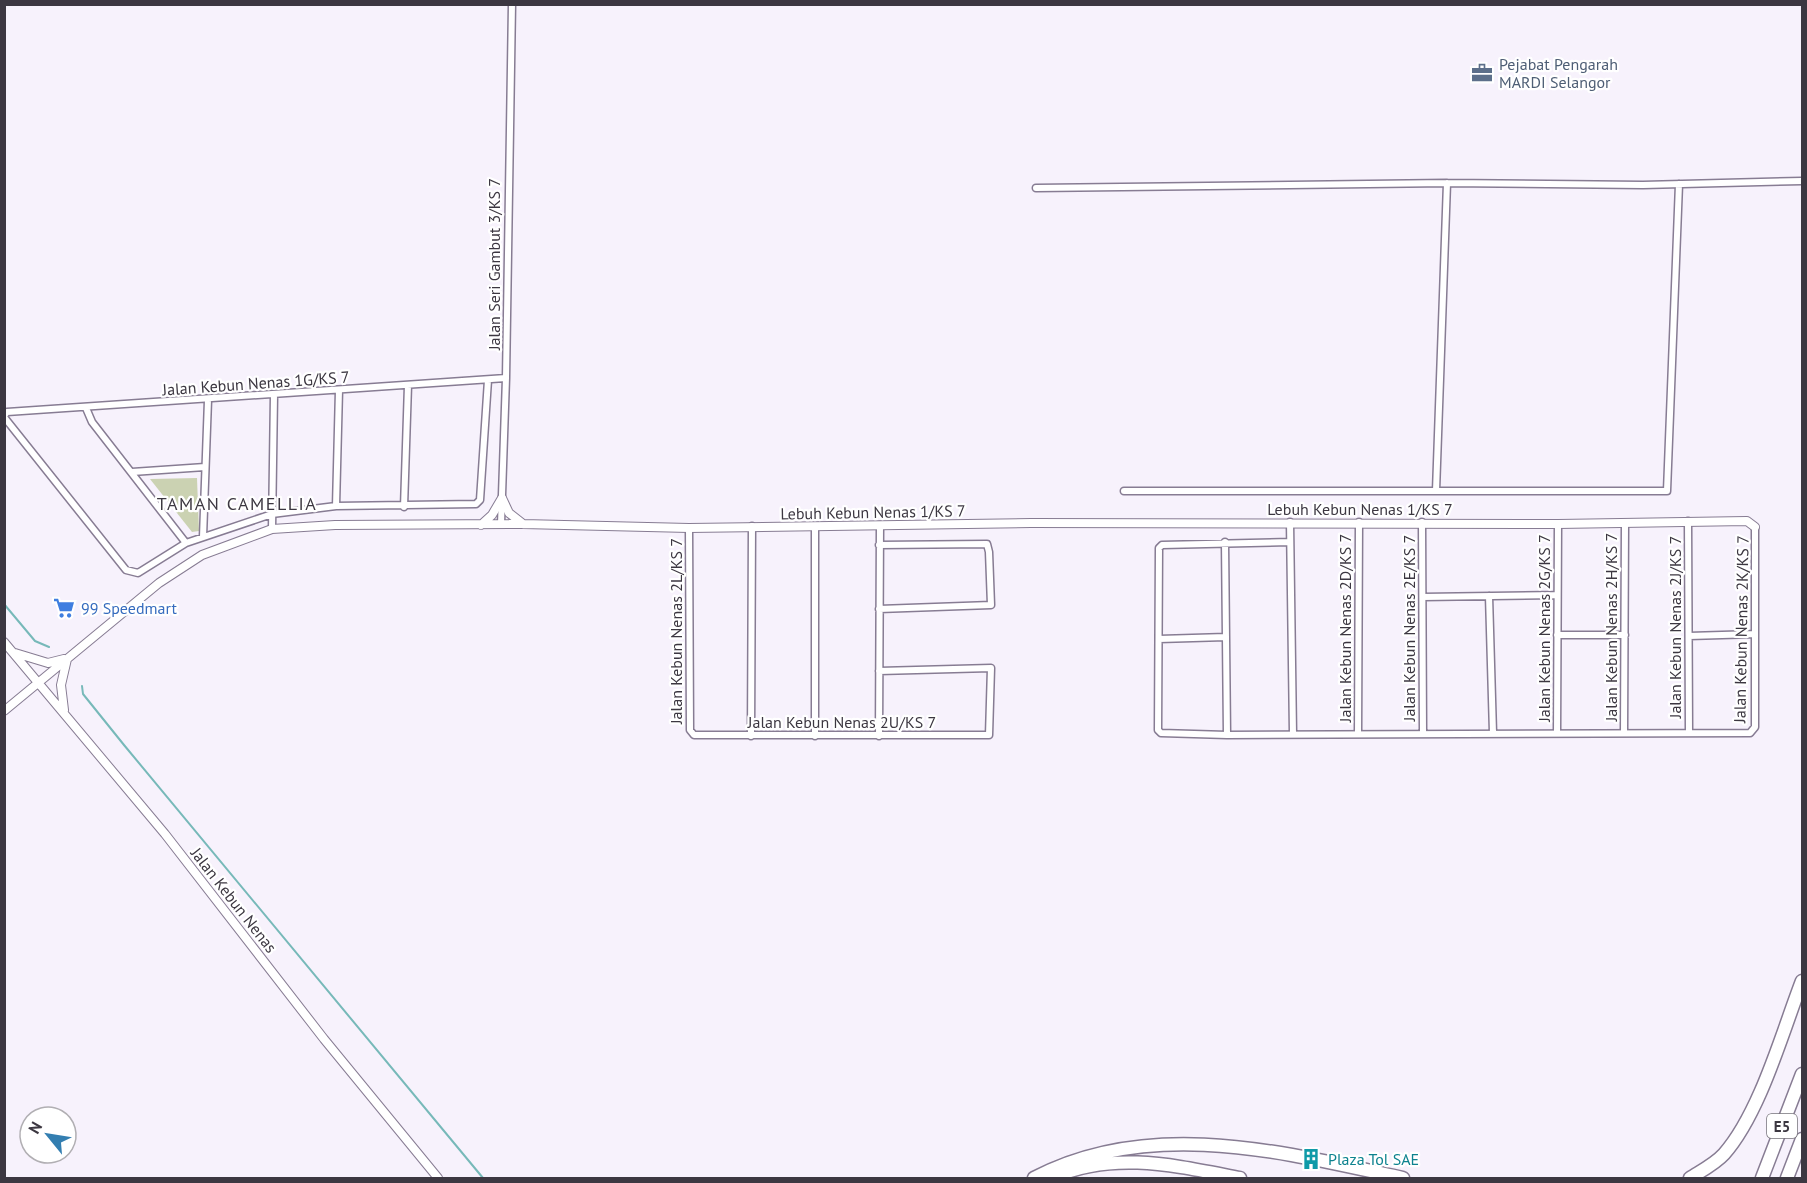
<svg xmlns="http://www.w3.org/2000/svg" width="1807" height="1183" font-family="'PT Sans',sans-serif">
	<style>
		.green { fill: #cbd2b2 }
		.lines { fill: none; stroke-linecap: round; stroke-linejoin: round }
		.stream { stroke: #77b9b9; stroke-width: 2 }
		.minor-casing { stroke: #877c93; stroke-width: 9 }
		.tertiary-casing { stroke: #877c93; stroke-width: 10 }
		.motorway-casing { stroke: #877c93; stroke-width: 15 }
		.minor { stroke: #fff; stroke-width: 6 }
		.tertiary { stroke: #fff; stroke-width: 8 }
		.motorway { stroke: #fff; stroke-width: 12 }
		.labels { text-anchor: middle; dominant-baseline: central; stroke-width: 4.5; stroke-linejoin: round; paint-order: stroke }
		.shield { fill: #fff; stroke: #76737a; stroke-width: 1.5 }
		.shield-label { font-size: 15px; font-weight: bold; fill: #3c3741 }
		.service-label { font-size: 16px; fill: #4e5e75; stroke: #fff; text-anchor: start }
		.street-label { font-size: 16px; fill: #3c3741; stroke: #fff }
		.shop-label { font-size: 16px; fill: #366cbe; stroke: #fff; text-anchor: start }
		.culture-label { font-size: 16px; fill: #0d838f; stroke: #fff; text-anchor: start }
		.neighbourhood-label { font-size: 18px; letter-spacing: 1.5px; fill: #3c3741; stroke: #fff }
	</style>
	<rect width="100%" height="100%" fill="#f7f2fc"/>
	<!-- green -->
	<path class="green" d="M197,478L199,531L192,532L150,479Z"/>
	<g class="lines">
		<!-- stream -->
		<path class="stream" d="M4,604L35,641L49,647
			M82,686L83,694L124,745L483,1178"/>
		<defs>
			<path id="minor" d="M1036,188L1447,183L1643,185L1802,181
				M86,408L92,422L186,543
				M4,416L7,412L506,378
				M4,417L126,570L138,573L186,543L272,514L336,506L476,504L480,500L488,380
				M132,472L205,467
				M1124,491H1667L1679,184
				M1436,491L1447,183
				M336,506L339,390
				M404,507L408,385
				M1688,521L1689,733
				M1290,522L1293,734
				M1422,522L1423,733
				M501,524L506,378L512,4
				M815,527V736
				M689,528L690,730L694,735H989L991,668L879,671
				M272,529L274,395
				M203,537L208,400
				M1225,542L1227,735
				M1290,542L1162,545L1159,548L1158,730L1161,733L1227,735L1750,733L1755,727V527
				M1489,596L1493,733
				M1423,597L1557,595
				M879,609L991,605L989,552L987,544L879,545
				M1557,635H1625
				M1689,636L1755,634
				M1159,639L1226,637
				M1624,732L1625,523
				M1557,733L1558,524
				M1358,734L1359,522
				M751,736L752,526
				M879,736L880,525"/>
			<path id="tertiary" d="M502,498L509,513L523,524
				M481,525L492,515L502,498
				M4,642L165,834L324,1039L438,1178
				M15,653L48,663L64,659
				M64,710L61,685L67,659
				M4,711L159,583L202,555L272,529L335,525L523,524L689,528L1031,523L1558,524L1747,521L1755,527"/>
			<path id="motorway" d="M1034,1178C1150,1117 1282,1152 1403,1178
				M1052,1178C1113,1150 1177,1166 1240,1178
				M1690,1178C1701,1171 1715,1164 1724,1154C1760,1113 1782,1033 1802,981
				M1762,1178L1802,1074
				M1787,1178L1802,1139"/>
		</defs>
		<!-- minor casing -->
		<use href="#minor" class="minor-casing"/>
		<!-- tertiary casing -->
		<use href="#tertiary" class="tertiary-casing"/>
		<!-- motorway casing -->
		<use href="#motorway" class="motorway-casing"/>
		<!-- minor -->
		<use href="#minor" class="minor"/>
		<!-- tertiary -->
		<use href="#tertiary" class="tertiary"/>
		<!-- motorway -->
		<use href="#motorway" class="motorway"/>
	</g>
	<!-- icons -->
	<defs>
		<symbol id="office-bare" viewBox="-9 -9 18 18"><path d="M-6-3h4V-5.5h4V-3h4V5H-6ZM-1-4.5V-3h2v-1.5ZM-6 0V1H6V0Z" fill="#5c6f8a" stroke="#fff" stroke-width="2.5" paint-order="stroke"/></symbol>
		<symbol id="supermarket-bare" viewBox="-9 -9 18 18"><path d="M-6-5.5h2.5l.6 2H6L4.5 2H-2.5L-4.4-4H-6ZM-1.5 3.2a1.3 1.3 0 1 0 .1 0ZM3 3.2a1.3 1.3 0 1 0 .1 0Z" fill="#3f7fe0" stroke="#fff" stroke-width="2.5" paint-order="stroke"/></symbol>
		<symbol id="building-bare" viewBox="-9 -9 18 18"><path d="M-4-6H4V6H1V3H-1V6H-4ZM-2.5-4.3h1.7v1.8h-1.7ZM.8-4.3h1.7v1.8H.8ZM-2.5-1h1.7V.8h-1.7ZM.8-1h1.7V.8H.8Z" fill="#0f9aa8" stroke="#fff" stroke-width="2.5" paint-order="stroke"/></symbol>
	</defs>
	<g fill-rule="evenodd">
		<use href="#office-bare" x="1467" y="58" width="30" height="30"/>
		<use href="#supermarket-bare" x="49" y="593" width="30" height="30"/>
		<use href="#building-bare" x="1296" y="1144" width="30" height="30"/>
	</g>
	<g class="labels">
		<!-- shield labels -->
		<rect class="shield" x="1767" y="1114" width="30" height="24" rx="4.5"/>
		<g class="shield-label">
			<text x="1782" y="1126">E5</text>
		</g>
		<!-- service labels -->
		<g class="service-label">
			<text x="1499" y="64">Pejabat Pengarah<tspan x="1499" dy="18">MARDI Selangor</tspan></text>
		</g>
		<!-- street labels -->
		<g class="street-label">
			<text transform="translate(494 264) rotate(-90)">Jalan Seri Gambut 3/KS 7</text>
			<text transform="translate(256 383) rotate(-4)">Jalan Kebun Nenas 1G/KS 7</text>
			<text x="1360" y="509">Lebuh Kebun Nenas 1/KS 7</text>
			<text transform="translate(873 512) rotate(-1)">Lebuh Kebun Nenas 1/KS 7</text>
			<text transform="translate(1611 627) rotate(-90)">Jalan Kebun Nenas 2H/KS 7</text>
			<text transform="translate(1675 627) rotate(-90)">Jalan Kebun Nenas 2J/KS 7</text>
			<text transform="translate(1345 628) rotate(-90)">Jalan Kebun Nenas 2D/KS 7</text>
			<text transform="translate(1409 628) rotate(-90)">Jalan Kebun Nenas 2E/KS 7</text>
			<text transform="translate(1544 628) rotate(-90)">Jalan Kebun Nenas 2G/KS 7</text>
			<text transform="translate(1741 629) rotate(-89)">Jalan Kebun Nenas 2K/KS 7</text>
			<text transform="translate(676 631) rotate(-90)">Jalan Kebun Nenas 2L/KS 7</text>
			<text x="842" y="722">Jalan Kebun Nenas 2U/KS 7</text>
			<text transform="translate(234 900) rotate(52)">Jalan Kebun Nenas</text>
		</g>
		<!-- shop labels -->
		<g class="shop-label">
			<text x="81" y="608">99 Speedmart</text>
		</g>
		<!-- culture labels -->
		<g class="culture-label">
			<text x="1328" y="1159">Plaza Tol SAE</text>
		</g>
		<!-- neighbourhood labels -->
		<g class="neighbourhood-label">
			<text x="237" y="503">TAMAN CAMELLIA</text>
		</g>
	</g>
	<!-- border -->
	<rect width="1807" height="1183" fill="none" stroke="#3c3741" stroke-width="12"/>
	<!-- north arrow -->
	<g transform="translate(48 1135) rotate(300)"><circle r="28" fill="#ffffff" stroke="#b1afb3" stroke-width="1.5"/>
	<path d="M0-4.5L10 22L0 15L-10 22Z" fill="#337eb1"/>
	<text y="-9" font-size="16" font-weight="bold" text-anchor="middle" fill="#3c3741">N</text>
	</g>
</svg>
